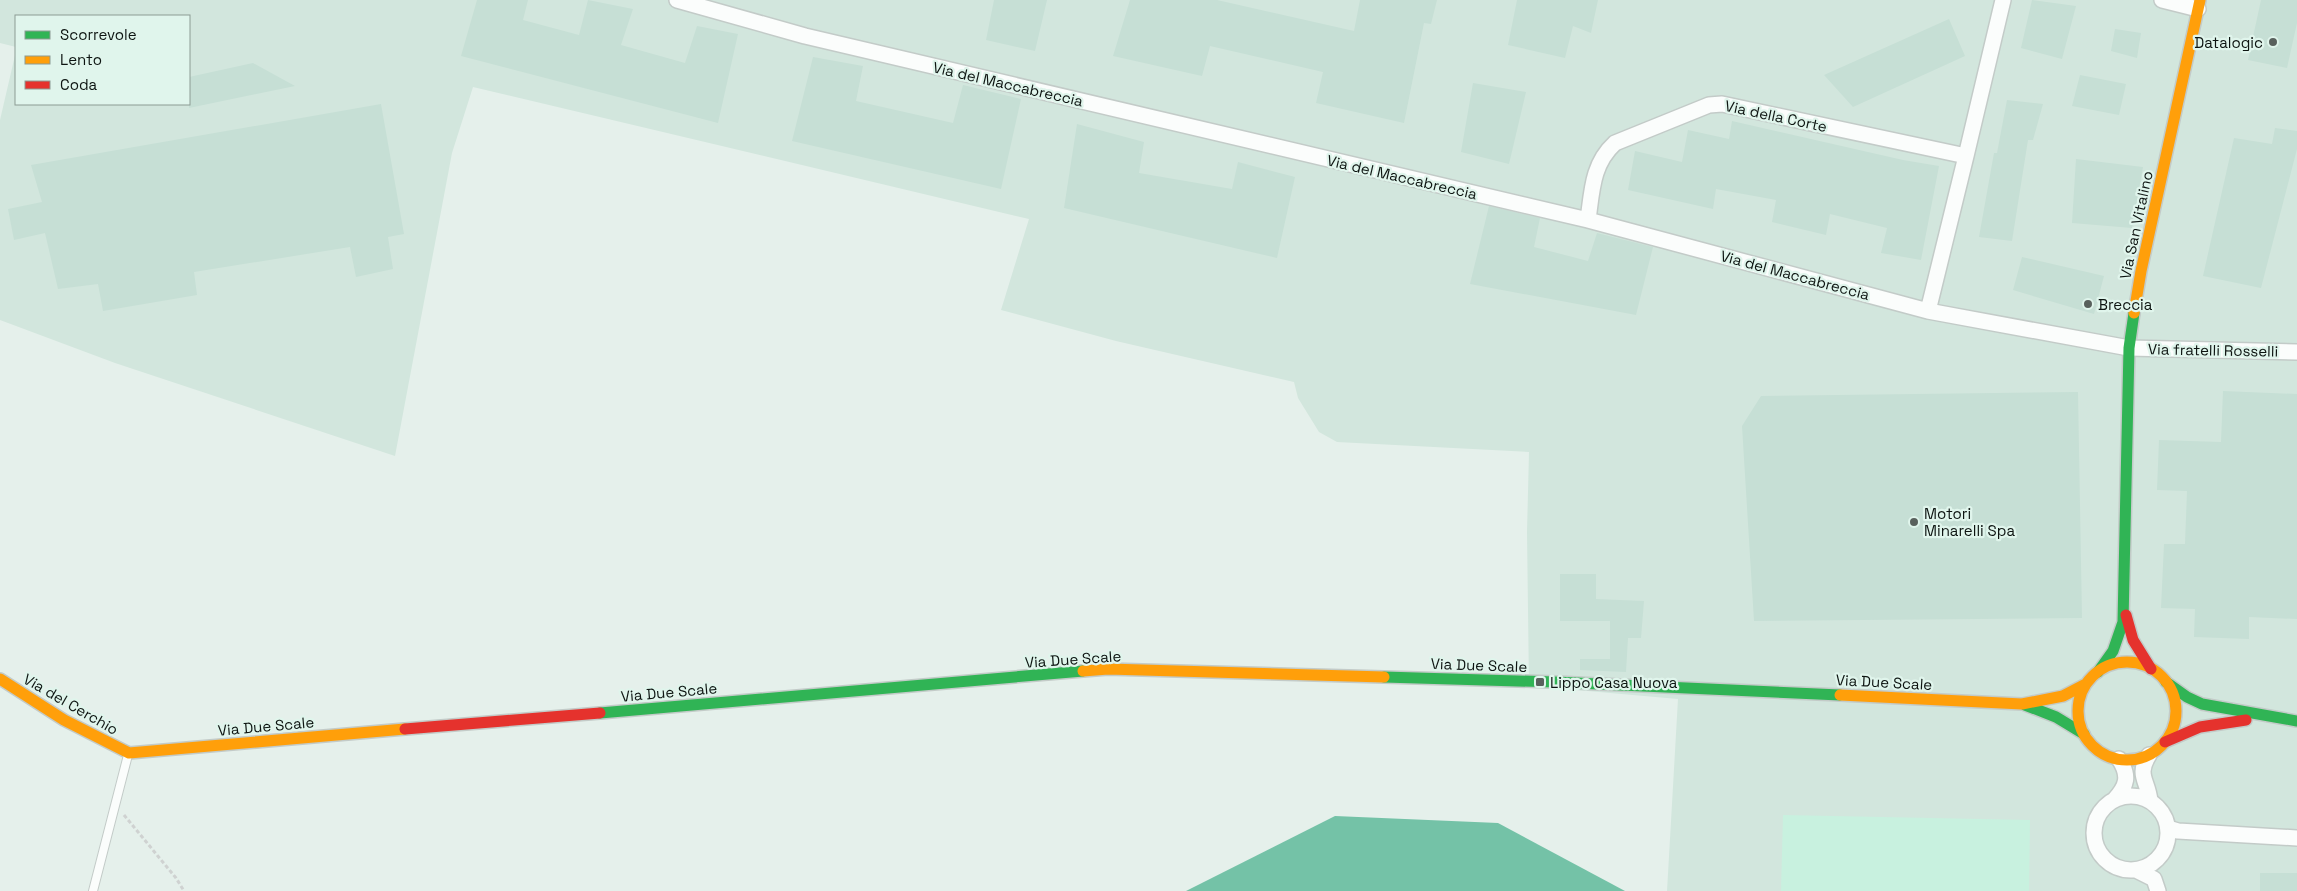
<svg xmlns="http://www.w3.org/2000/svg" width="2297" height="891" font-family="'Space Grotesk',sans-serif">
	<style>
		.built { fill: #d2e6dd }
		.green { fill: #c8f1df }
		.water { fill: #74c2a7 }
		.building { fill: #c6dfd5 }
		.lines { fill: none; stroke-linecap: round; stroke-linejoin: round }
		.lane-casing { stroke: #c3cbc8; stroke-width: 10 }
		.street-casing { stroke: #c3cbc8; stroke-width: 18 }
		.fast-casing { stroke: #c3cbc8; stroke-width: 14 }
		.slow-casing { stroke: #c3cbc8; stroke-width: 14 }
		.jam-casing { stroke: #c3cbc8; stroke-width: 14 }
		.path { stroke: #cfd2d1; stroke-width: 3; stroke-dasharray: 4 2.5; stroke-linecap: butt }
		.lane { stroke: #fbfdfc; stroke-width: 8 }
		.street { stroke: #fbfdfc; stroke-width: 15 }
		.fast { stroke: #30b455; stroke-width: 11 }
		.slow { stroke: #ff9f0a; stroke-width: 11 }
		.jam { stroke: #e5322d; stroke-width: 11 }
		.poi-dot { fill: #59615d; stroke: #e0f5ec; stroke-width: 2 }
		.labels { text-anchor: middle; dominant-baseline: central; stroke-width: 4.5; stroke-linejoin: round; paint-order: stroke }
		.poi-label { font-size: 15px; fill: #0d1411; stroke: #e0f5ec; text-anchor: start }
		.street-label { font-size: 15px; fill: #0d1411; stroke: #e0f5ec }
	</style>
	<rect width="100%" height="100%" fill="#e5f0eb"/>
	<!-- built -->
	<path class="built" d="M0,0H2297V891H1667L1678,699L1565,689L1529,688L1527,532L1529,452L1337,442L1319,432L1298,398L1294,382L1116,341L1001,310L1029,219L473,87L452,153L395,456L115,363L0,320V120L16,51V104H189V16H16V47L0,43Z"/>
	<!-- green -->
	<path class="green" d="M1783,815L2030,820L2029,891H1781Z"/>
	<!-- water -->
	<path class="water" d="M1335,816L1498,823L1625,891H1186Z"/>
	<!-- building -->
	<path class="building" d="M477,0H528L523,20L579,35L588,0L633,9L621,45L685,63L697,26L738,34L718,123L461,56Z
		M994,0H1047L1035,51L986,40Z
		M1130,0H1217L1354,31L1360,0H1437L1431,24L1424,23L1404,123L1316,103L1323,72L1210,46L1202,76L1113,56Z
		M1517,0H1598L1591,33L1573,26L1565,58L1508,45Z
		M2032,0L2076,6L2062,59L2021,48Z
		M2261,0H2297V23L2287,68L2248,60Z
		M1949,19L1965,56L1853,107L1824,75Z
		M2115,29L2141,33L2137,58L2111,51Z
		M813,57L863,66L856,101L953,123L963,85L1021,99L1001,189L792,141Z
		M253,63L295,86L189,108V77Z
		M2080,75L2126,84L2119,115L2072,106Z
		M1473,83L1526,92L1509,164L1461,152Z
		M2007,100L2043,104L2033,140H2028L2012,241L1979,237L1994,153H1997Z
		M381,104L404,234L388,237L393,269L356,277L350,247L194,272L197,295L103,311L98,284L58,289L45,233L14,240L8,209L42,202L31,165Z
		M1732,121L1903,160L1939,166L1921,260L1881,253L1887,228L1830,214L1826,235L1772,222L1776,200L1716,189L1713,209L1628,190L1635,151L1682,162L1688,130L1729,139Z
		M1077,124L1144,142L1139,173L1232,189L1238,162L1295,177L1277,258L1064,208Z
		M2275,128L2297,131V149L2261,288L2203,276L2234,138L2272,144Z
		M2076,159L2143,167L2132,228L2072,223Z
		M1489,206L1540,218L1534,247L1588,261L1597,233L1653,247L1636,315L1470,284Z
		M2022,257L2104,276L2094,314L2013,290Z
		M2223,391L2297,394V619L2249,617V639L2194,637L2195,609L2161,608L2164,544H2185L2187,491L2157,490L2159,440L2221,442Z
		M2078,392L2082,618L1754,621L1742,426L1761,396Z
		M1560,574H1596V599L1644,601L1641,638H1628L1626,672L1580,670V659H1610V621H1560Z
		M2260,873H2297V891H2260Z"/>
	<g class="lines">
		<defs>
			<path id="lane" d="M93,891L128,755"/>
			<path id="street" d="M677,0L805,36L1588,220L1928,311L2129,348L2297,352
				M2162,0L2198,9
				M1588,220C1592,191 1592,164 1615,143L1709,105L1722,104L1966,156L2003,0
				M1928,311L1966,156
				M2149,755C2136,776 2148,780 2150,801
				M2094 833a37 37 0 1 1 74 0a37 37 0 1 1-74 0Z
				M2114,800C2127,786 2130,776 2119,759
				M2168,828L2178,831L2297,838
				M2136,870L2154,879L2158,891"/>
			<path id="fast" d="M2098,672L2113,651L2123,622L2129,348L2134,313
				M1384,677L1555,682L1840,695
				M2166,682L2187,697L2202,704L2297,721
				M2025,705L2056,717L2084,734
				M600,713L1083,671"/>
			<path id="slow" d="M2134,313L2141,271L2200,0
				M2078 711a49 49 0 1 1 98 0a49 49 0 1 1-98 0Z
				M1083,671L1108,669L1384,677
				M0,679L64,720L129,753L405,729
				M1840,695L2022,704L2063,696L2086,684"/>
			<path id="jam" d="M2126,615L2133,640L2151,669
				M405,729L600,713
				M2165,742L2200,727L2246,720"/>
		</defs>
		<!-- lane casing -->
		<use href="#lane" class="lane-casing"/>
		<!-- street casing -->
		<use href="#street" class="street-casing"/>
		<!-- fast casing -->
		<use href="#fast" class="fast-casing"/>
		<!-- slow casing -->
		<use href="#slow" class="slow-casing"/>
		<!-- jam casing -->
		<use href="#jam" class="jam-casing"/>
		<!-- path -->
		<path class="path" d="M124,815L176,878L184,891"/>
		<!-- lane -->
		<use href="#lane" class="lane"/>
		<!-- street -->
		<use href="#street" class="street"/>
		<!-- fast -->
		<use href="#fast" class="fast"/>
		<!-- slow -->
		<use href="#slow" class="slow"/>
		<!-- jam -->
		<use href="#jam" class="jam"/>
	</g>
	<!-- markers -->
	<g class="poi-dot">
		<circle cx="2273" cy="42" r="5"/>
		<circle cx="2088" cy="304" r="5"/>
		<circle cx="1914" cy="522" r="5"/>
		<rect x="1535" y="677" width="10" height="10" rx="2.5"/>
	</g>
	<g class="labels">
		<!-- poi labels -->
		<g class="poi-label">
			<text x="2263" y="42" text-anchor="end">Datalogic</text>
			<text x="2098" y="304">Breccia</text>
			<text x="1924" y="513">Motori<tspan x="1924" dy="17">Minarelli Spa</tspan></text>
			<text x="1550" y="682">Lippo Casa Nuova</text>
		</g>
		<!-- street labels -->
		<g class="street-label">
			<text transform="translate(1008 84) rotate(13)">Via del Maccabreccia</text>
			<text transform="translate(1776 116) rotate(12)">Via della Corte</text>
			<text transform="translate(1402 177) rotate(13)">Via del Maccabreccia</text>
			<text transform="translate(2136 225) rotate(-78)">Via San Vitalino</text>
			<text transform="translate(1795 275) rotate(15)">Via del Maccabreccia</text>
			<text transform="translate(2213 350) rotate(1)">Via fratelli Rosselli</text>
			<text transform="translate(1073 659) rotate(-4)">Via Due Scale</text>
			<text transform="translate(1479 665) rotate(2)">Via Due Scale</text>
			<text transform="translate(1884 682) rotate(3)">Via Due Scale</text>
			<text transform="translate(669 692) rotate(-5)">Via Due Scale</text>
			<text transform="translate(71 704) rotate(30)">Via del Cerchio</text>
			<text transform="translate(266 726) rotate(-5)">Via Due Scale</text>
		</g>
	</g>
	<!-- legend -->
	<rect x="15" y="15" width="175" height="90" fill="#e0f5ec" stroke="#8c9b94"/>
	<rect x="25" y="31" width="25" height="8" fill="#30b455" stroke="#8c9b94"/>
	<text x="60" y="40" font-size="15" fill="#0d1411">Scorrevole</text>
	<rect x="25" y="56" width="25" height="8" fill="#ff9f0a" stroke="#8c9b94"/>
	<text x="60" y="65" font-size="15" fill="#0d1411">Lento</text>
	<rect x="25" y="81" width="25" height="8" fill="#e5322d" stroke="#8c9b94"/>
	<text x="60" y="90" font-size="15" fill="#0d1411">Coda</text>
</svg>
